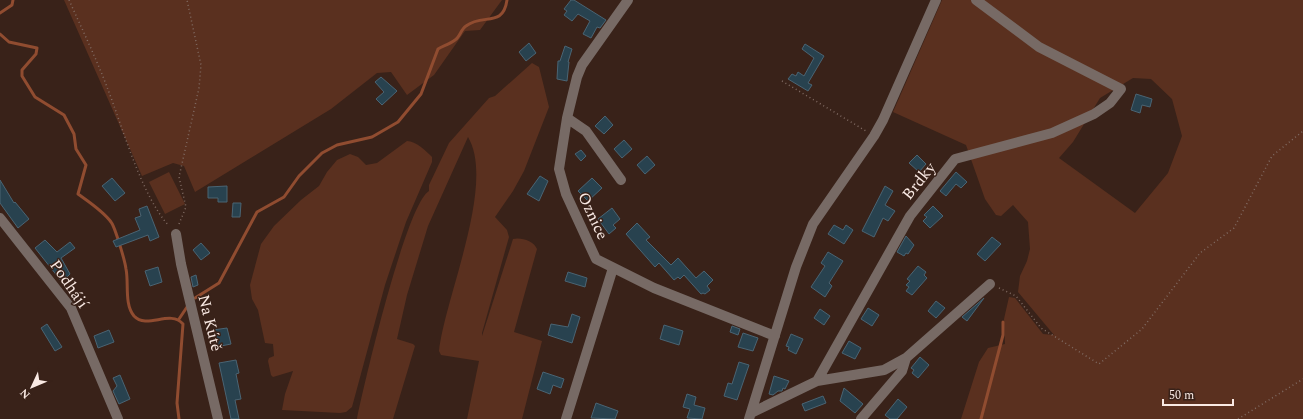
<svg xmlns="http://www.w3.org/2000/svg" width="1303" height="419" font-family="Spectral,serif">
	<style>
		.green { fill: #5a301f; fill-rule: evenodd }
		.lines { fill: none; stroke-linecap: round; stroke-linejoin: round }
		.stream { stroke: #904c30; stroke-width: 3 }
		.building { fill: #28424f; stroke: #4a6473 }
		.path { stroke: #806b63; stroke-width: 1.5; stroke-dasharray: 1 3; stroke-linecap: butt }
		.minor { stroke: #776a65; stroke-width: 10 }
		.labels { text-anchor: middle; dominant-baseline: central; stroke-width: 3; stroke-linejoin: round; paint-order: stroke }
		.street-label { font-size: 16px; fill: #f9e9e3; stroke: #392219 }
	</style>
	<rect width="100%" height="100%" fill="#392219"/>
	<!-- green -->
	<path class="green" d="M64,0H502L480,30L465,31L434,75L407,95L391,72L377,73L331,109L195,192L184,166L173,163L142,176Z
		M942,0H1303V419H961L979,362L988,348L1005,344L1004,319L1009,297L1015,298L1043,334L1054,335L1018,292L1020,276L1027,261L1030,249L1028,222L1013,205L1001,216L996,215L985,199L966,145L893,112ZM1133,78L1151,79L1172,99L1182,136L1168,173L1135,213L1059,158L1073,142L1100,98Z
		M532,63L539,67L549,107L524,171L513,191L495,217L507,230L509,237L482,333V336L513,239C521,237 534,241 537,249L514,332L542,341L522,419H467L479,361L441,355L439,351C445,297 496,184 468,137L428,226L407,295L397,339L413,344L415,346L393,419H357C364,384 406,205 429,191V185L449,143L489,98L495,96Z
		M407,141C416,141 426,151 432,157V162L406,222L385,285L352,407L346,412L340,413L282,410L285,394L293,371L273,377L271,375L268,361L269,358L274,356L273,344L265,343L258,310L252,299L250,285L261,244L274,226L301,200L319,186L327,172L337,160L350,154L358,157L366,165L377,163Z
		M169,172L185,204L165,214L149,182Z"/>
	<g class="lines">
		<!-- stream -->
		<path class="stream" d="M0,13L12,5L13,0
			M0,34L9,42L37,48L36,54L22,70V76L35,97L64,115L74,134L76,149L86,165L78,194C89,202 103,211 111,222C115,227 125,261 126,269C129,283 124,304 134,316C147,330 170,309 183,324L177,403L179,419
			M195,298L219,283L257,212L284,197L299,176L322,153L337,145L372,137L398,122L421,94L438,49C443,46 450,44 455,40C460,37 461,29 466,26C483,13 503,28 507,0
			M179,319L187,307
			M981,419L1003,335V322"/>
	</g>
	<!-- building -->
	<path class="building" d="M571,0H574L606,20L600,28L597,27L591,38L583,34L590,21L578,14L572,21L564,15L567,11L564,9Z
		M529,43L536,53L526,61L519,52Z
		M805,44L824,56L808,83L812,85L808,91L788,79L792,74L796,76L798,72L804,76L814,58L802,49Z
		M565,46L572,49L568,62H569L567,81L557,79L558,61H560Z
		M381,77L397,91L382,105L376,99L384,92L375,82Z
		M1136,94L1152,99L1150,107L1142,105L1140,113L1131,110Z
		M605,116L613,125L604,134L595,126Z
		M624,140L632,149L622,158L614,149Z
		M581,150L586,156L581,161L575,154Z
		M917,155L926,164L919,172L909,163Z
		M647,156L655,165L645,174L637,165Z
		M956,172L967,182L961,188L956,184L946,196L940,191Z
		M540,176L548,181L539,201L527,194Z
		M112,178L125,193L115,201L102,186Z
		M592,178L602,188L588,201L578,191Z
		M0,180L14,203L15,202L29,219L18,228L0,203Z
		M227,186V202H218V198H208V187Z
		M885,186L893,191L885,205L895,211L888,221L883,218L874,237L862,231Z
		M233,203H241L240,217H232Z
		M147,206L159,237L150,241L148,235L116,247L113,241L140,230L135,218L141,216L139,209Z
		M933,206L943,216L930,228L923,221L927,217L924,215Z
		M612,208L620,219L613,225L616,228L609,234L598,219Z
		M637,223L650,237L646,240L671,265L678,258L696,278L704,271L713,280L707,286L710,290L705,294L703,293L701,294L684,275L680,279L678,277L674,280L659,263L655,267L626,234Z
		M834,225L843,230L846,225L853,230L844,244L828,234Z
		M906,236L914,245L908,254L906,253L904,256L897,252Z
		M992,237L1001,244L985,261L977,254Z
		M45,240L57,252L70,242L75,248L61,258L70,274L62,282L35,248Z
		M201,243L210,253L201,260L193,250Z
		M828,252L843,261L829,283L832,286L825,297L811,287L825,266L821,263Z
		M918,266L926,272L924,275L927,278L912,295L906,291L909,287L906,285L910,281L907,279Z
		M158,267L162,282L150,286L145,271Z
		M568,272L587,278L585,287L565,281Z
		M196,275L198,285L193,287L191,277Z
		M984,298L967,321L962,317Z
		M936,301L945,308L936,318L928,311Z
		M868,308L879,315L872,326L861,319Z
		M820,309L830,316L824,325L814,318Z
		M572,314L580,317L572,343L548,335L551,324L568,327Z
		M47,324L62,347L55,351L41,328Z
		M664,325L683,331L679,345L660,339Z
		M732,326L740,329L738,335L730,332Z
		M227,328L231,344L216,347L213,330Z
		M109,330L114,342L98,348L94,336Z
		M743,333L758,338L753,351L738,347Z
		M791,334L803,339L796,354L788,350L789,347L786,346Z
		M849,341L861,348L855,359L842,353Z
		M920,357L929,365L918,378L912,373L914,370L911,368Z
		M236,360L239,373L236,374L241,399L235,400L239,419H231L219,363Z
		M739,362L749,365L737,400L724,396L728,383L732,384Z
		M543,372L564,379L561,388L553,385L550,394L537,389Z
		M120,375L130,399L119,404L113,391L117,386L113,378Z
		M774,376L789,381L785,389L783,388L782,391H778L773,395L769,394Z
		M844,388L863,404L855,413L840,401Z
		M687,394L696,397L694,405L705,408L702,419L687,418L690,409L683,407Z
		M823,396L826,403L805,411L802,404Z
		M898,399L907,407L897,419H890L885,415Z
		M596,403L618,411L615,419L591,418Z"/>
	<g class="lines">
		<!-- path -->
		<path class="path" d="M69,0C82,29 96,58 107,87C123,128 141,195 169,226
			M782,81L866,131
			M179,224L186,207L179,177L199,88L201,65L187,0
			M999,288L1016,296L1041,328L1099,364L1142,329L1200,253L1234,228L1272,156L1303,131
			M1238,419L1303,379"/>
		<!-- minor -->
		<path class="minor" d="M628,0L582,65L577,77L567,118L559,169L566,194L596,259L654,288L775,336
			M567,118L586,131L621,180
			M0,218L71,308L118,419
			M176,234L181,264L218,419
			M817,381L910,216L955,159L1052,133L1094,114L1110,103L1121,89L1039,47L976,0
			M751,413L817,381L884,370L906,358L990,284
			M566,419L613,268
			M749,419L796,267L813,224L874,136L883,120L936,0
			M861,419L902,371L906,358"/>
	</g>
	<g class="labels">
		<!-- street labels -->
		<g class="street-label">
			<text transform="translate(919 181) rotate(-51)">Brdky</text>
			<text transform="translate(593 216) rotate(65)">Oznice</text>
			<text transform="translate(69 284) rotate(55)">Podhájí</text>
			<text transform="translate(210 323) rotate(76)">Na Kútě</text>
		</g>
	</g>
	<!-- north arrow -->
	<g transform="translate(32 387) rotate(226)" stroke="#392219" stroke-width="3" paint-order="stroke">
	<path d="M0-3L7 15L0 10L-7 15Z" fill="#f9e9e3"/>
	<text y="-6" font-size="11" font-weight="bold" text-anchor="middle" fill="#f9e9e3">N</text>
	</g>
	<!-- scale -->
	<path d="M1163 399v6h70v-6" fill="none" stroke="#f9e9e3" stroke-width="2"/>
	<text x="1169" y="399" font-size="12" fill="#f9e9e3" stroke="#392219" stroke-width="3" paint-order="stroke">50 m</text>
</svg>
